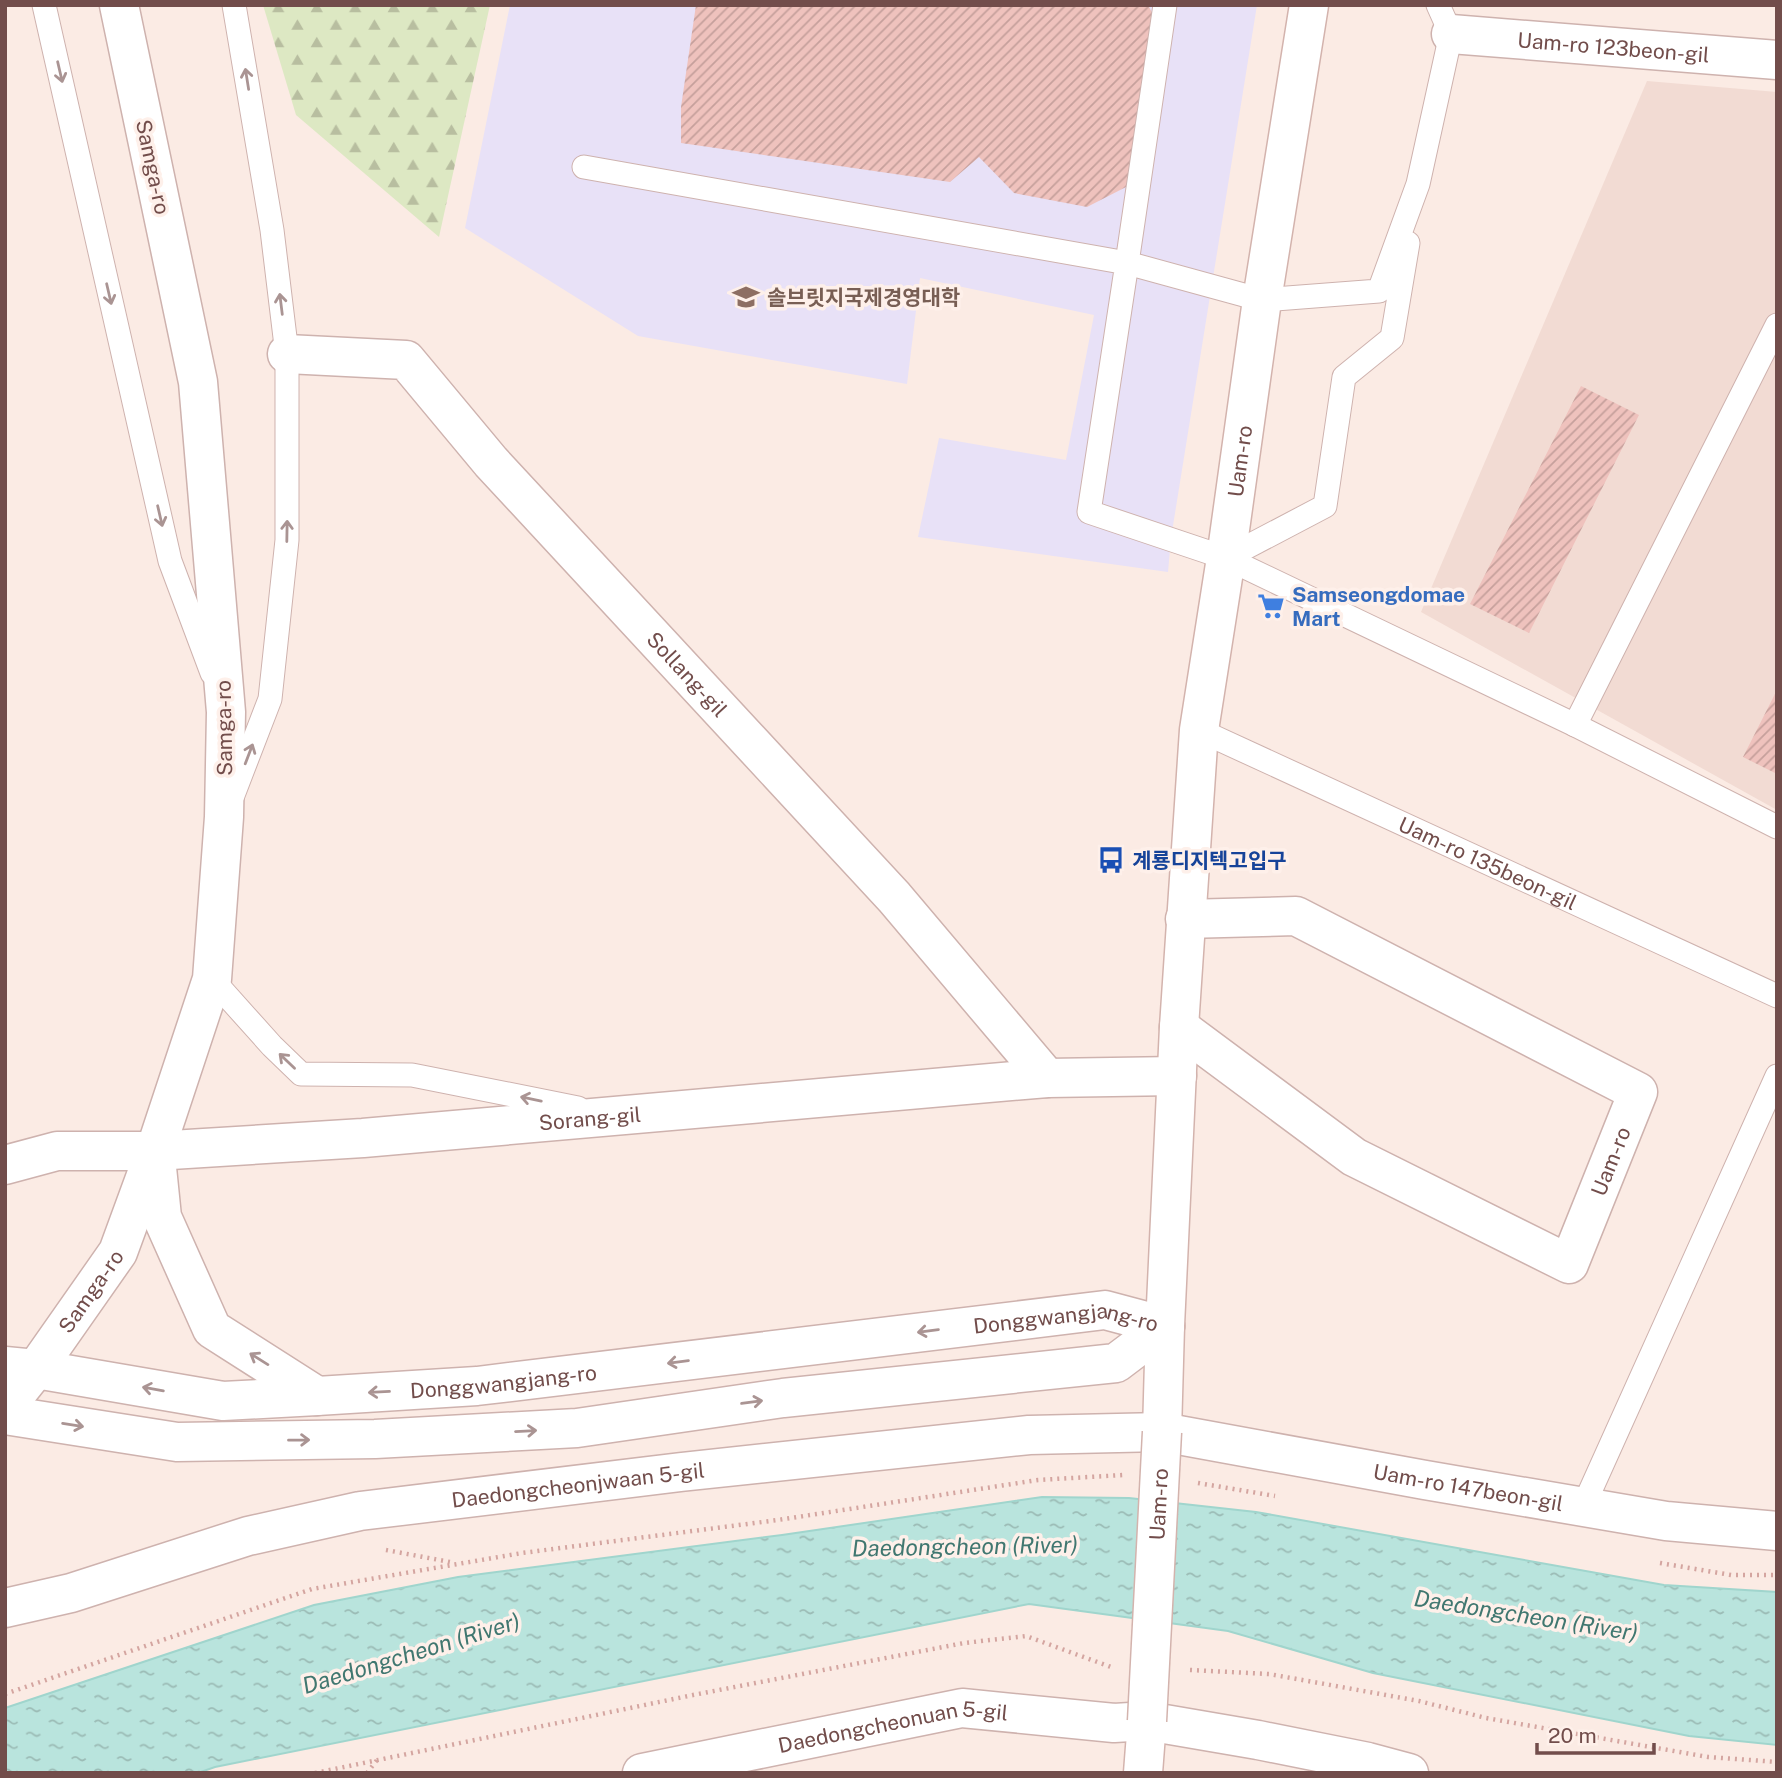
<svg xmlns="http://www.w3.org/2000/svg" width="1782" height="1778" font-family="'Public Sans','Noto Sans KR',sans-serif">
	<style>
		.residential { fill: #f2dbd3 }
		.education { fill: #e8e1f7 }
		.forest { fill: url(#forest-firs) }
		.water { fill: url(#water-ripples); stroke: #a0d5cd; stroke-width: 2 }
		.building { fill: url(#building-hatch) }
		.lines { fill: none; stroke-linecap: round; stroke-linejoin: round }
		.service-casing { stroke: #ceb2ae; stroke-width: 25 }
		.minor-casing { stroke: #ceb2ae; stroke-width: 41 }
		.tertiary-casing { stroke: #ceb2ae; stroke-width: 41 }
		.secondary-casing { stroke: #d3b3ad; stroke-width: 41 }
		.path { stroke: #d4a5a0; stroke-width: 4.5; stroke-dasharray: 2 5; stroke-linecap: butt }
		.service { stroke: #fff; stroke-width: 23 }
		.minor { stroke: #fff; stroke-width: 38 }
		.tertiary { stroke: #fff; stroke-width: 38 }
		.secondary { stroke: #fff; stroke-width: 38 }
		.secondary-bridge-casing { stroke: #d3b3ad; stroke-width: 41; stroke-linecap: butt }
		.secondary-bridge { stroke: #fff; stroke-width: 38 }
		.oneway { stroke: #aa9493 }
		.labels { text-anchor: middle; dominant-baseline: central; stroke-width: 7; stroke-linejoin: round; paint-order: stroke }
		.street-label { font-size: 21px; fill: #724d4b; stroke: #fef0ea }
		.education-label { font-size: 21px; font-weight: bold; fill: #785e54; stroke: #fef0ea; text-anchor: start }
		.shop-label { font-size: 21px; font-weight: bold; fill: #366cbe; stroke: #fef0ea; text-anchor: start }
		.transit-label { font-size: 21px; font-weight: bold; fill: #164399; stroke: #fef0ea; text-anchor: start }
		.water-label { font-size: 23px; font-style: italic; fill: #407770; stroke: #fef0ea }
	</style>
	<defs>
		<pattern id="forest-firs" width="22" height="20" patternUnits="userSpaceOnUse" patternTransform="scale(1.75)"><rect width="22" height="20" fill="#dde8c3"/><path d="M5 1l3.5 6h-7zM16 11l3.5 6h-7z" fill="#b8bea0"/></pattern>
		<pattern id="water-ripples" width="26" height="14" patternUnits="userSpaceOnUse" patternTransform="scale(1.75)"><rect width="26" height="14" fill="#b9e4dd"/><path d="M2 4q2-2 4 0t4 0M15 11q2-2 4 0t4 0" fill="none" stroke="#9bbbb5"/></pattern>
		<pattern id="building-hatch" width="6" height="6" patternUnits="userSpaceOnUse" patternTransform="scale(1.75)"><rect width="6" height="6" fill="#efc2bd"/><path d="M-1 1l2-2M0 6l6-6M5 7l2-2" fill="none" stroke="#c6a09c"/></pattern>
	</defs>
	<rect width="100%" height="100%" fill="#fbebe4"/>
	<!-- residential -->
	<path class="residential" d="M1647,81L1777,92V810L1421,612Z"/>
	<!-- education -->
	<path class="education" d="M510,5H1257L1171,538L1168,572L918,537L939,438L1066,460L1094,315L920,278L907,384L638,336L465,228Z"/>
	<!-- forest -->
	<path class="forest" d="M263,5H490L439,237L296,115Z"/>
	<!-- water -->
	<path class="water" d="M1042,1497L1129,1498L1256,1512L1664,1585L1777,1592V1745L1689,1736L1373,1673L1228,1631L1029,1604L215,1767L198,1773H5V1708L314,1605L458,1577L782,1535Z"/>
	<!-- building -->
	<path class="building" d="M696,5H1148L1156,20L1126,187L1087,207L1014,193L979,157L950,182L681,143V107Z
		M1581,386L1639,415L1529,633L1470,604Z
		M1777,690V774L1743,757Z"/>
	<g class="lines">
		<defs>
			<g id="service">
				<path d="M44,5L170,561L212,673"/>
				<path d="M1165,5L1127,263L1262,300L1379,291L1418,184L1451,34L1438,5"/>
				<path d="M584,167L1127,263L1089,512L1226,558L1575,725L1777,827"/>
				<path d="M1226,558L1325,506L1344,377L1392,338L1408,243"/>
				<path d="M1575,725L1777,325"/>
				<path id="s1" d="M1199,730L1777,996"/>
				<path d="M233,795L270,699L287,540V354L272,230L234,5"/>
				<path d="M212,979L272,1046L301,1074L412,1075L578,1108"/>
				<path d="M1583,1507L1777,1076"/>
			</g>
			<g id="minor">
				<path id="s2" d="M1451,34L1777,60"/>
				<path id="s3" d="M287,354L406,360L491,462L894,897L1047,1078"/>
				<path id="s4" d="M1179,1027L1354,1157L1569,1264L1638,1092L1296,916L1185,919"/>
				<path id="s5" d="M5,1165L57,1151H155L363,1138L1047,1078L1177,1076"/>
				<path id="s6" d="M5,1366L36,1369L223,1401L317,1396L477,1386L1105,1310L1165,1326"/>
				<path d="M5,1415L177,1442L375,1439L577,1428L783,1398L1116,1363L1165,1326"/>
				<path id="s7" d="M5,1608L71,1593L248,1536L360,1511L681,1472L1029,1435L1162,1432L1425,1480L1666,1521L1777,1531"/>
				<path id="s8" d="M642,1773L962,1708L1114,1723L1147,1721L1258,1740L1368,1762L1409,1773"/>
			</g>
			<g id="tertiary">
				<path d="M156,1158L162,1217L212,1329L317,1396"/>
				<path id="s9" d="M5,1408L36,1369L118,1252L155,1151L212,979L224,817L226,712L198,382L119,5"/>
			</g>
			<g id="secondary">
				<path id="s10" d="M1162,1432L1165,1326L1179,1027L1199,730L1226,558L1262,300L1309,5"/>
				<path d="M1143,1773L1147,1721"/>
			</g>
		</defs>
		<!-- service casing -->
		<use href="#service" class="service-casing"/>
		<!-- minor casing -->
		<use href="#minor" class="minor-casing"/>
		<!-- tertiary casing -->
		<use href="#tertiary" class="tertiary-casing"/>
		<!-- secondary casing -->
		<use href="#secondary" class="secondary-casing"/>
		<!-- path -->
		<path class="path" d="M1198,1483L1275,1496
			M386,1550L450,1562
			M1660,1563L1731,1575H1777
			M1190,1670L1269,1674L1419,1701L1486,1718L1708,1757L1777,1762
			M5,1694L312,1589L522,1553L778,1520L1038,1480L1123,1475
			M315,1773L693,1695L964,1643L1026,1636L1111,1667
			M367,1773L377,1760"/>
		<!-- service -->
		<use href="#service" class="service"/>
		<!-- minor -->
		<use href="#minor" class="minor"/>
		<!-- tertiary -->
		<use href="#tertiary" class="tertiary"/>
		<!-- secondary -->
		<use href="#secondary" class="secondary"/>
		<defs>
			<g id="secondary-bridge">
				<path id="s11" d="M1147,1721L1162,1432"/>
			</g>
		</defs>
		<!-- secondary-bridge casing -->
		<use href="#secondary-bridge" class="secondary-bridge-casing"/>
		<!-- secondary-bridge -->
		<use href="#secondary-bridge" class="secondary-bridge"/>
	</g>
	<!-- one-way arrows -->
	<defs><path id="oneway-shaft" d="M-6 0H5M1.5-3L5.5 0L1.5 3" fill="none" stroke-width="1.6" stroke-linecap="round" stroke-linejoin="round" transform="scale(1.75)"/></defs>
	<g class="oneway">
		<use href="#oneway-shaft" transform="translate(60 72) rotate(77)"/>
		<use href="#oneway-shaft" transform="translate(247 79) rotate(-99)"/>
		<use href="#oneway-shaft" transform="translate(109 294) rotate(77)"/>
		<use href="#oneway-shaft" transform="translate(281 304) rotate(-97)"/>
		<use href="#oneway-shaft" transform="translate(160 516) rotate(77)"/>
		<use href="#oneway-shaft" transform="translate(287 531) rotate(-89)"/>
		<use href="#oneway-shaft" transform="translate(249 754) rotate(-69)"/>
		<use href="#oneway-shaft" transform="translate(287 1061) rotate(-136)"/>
		<use href="#oneway-shaft" transform="translate(531 1099) rotate(-168)"/>
		<use href="#oneway-shaft" transform="translate(928 1331) rotate(173)"/>
		<use href="#oneway-shaft" transform="translate(259 1359) rotate(-148)"/>
		<use href="#oneway-shaft" transform="translate(678 1362) rotate(173)"/>
		<use href="#oneway-shaft" transform="translate(153 1389) rotate(-170)"/>
		<use href="#oneway-shaft" transform="translate(379 1392) rotate(177)"/>
		<use href="#oneway-shaft" transform="translate(752 1402) rotate(-8)"/>
		<use href="#oneway-shaft" transform="translate(73 1425) rotate(9)"/>
		<use href="#oneway-shaft" transform="translate(526 1431) rotate(-3)"/>
		<use href="#oneway-shaft" transform="translate(299 1440) rotate(-1)"/>
	</g>
	<!-- icons -->
	<defs>
		<symbol id="university-bare" viewBox="-9 -9 18 18"><path d="M0-5L7-2L0 1L-7-2ZM-4 1L0 2.5L4 1V4Q0 6-4 4Z" fill="#8d6e63" stroke="#fef0ea" stroke-width="2.5" paint-order="stroke"/></symbol>
		<symbol id="supermarket-bare" viewBox="-9 -9 18 18"><path d="M-6-5.5h2.5l.6 2H6L4.5 2H-2.5L-4.4-4H-6ZM-1.5 3.2a1.3 1.3 0 1 0 .1 0ZM3 3.2a1.3 1.3 0 1 0 .1 0Z" fill="#3f7fe0" stroke="#fef0ea" stroke-width="2.5" paint-order="stroke"/></symbol>
		<symbol id="bus-bare" viewBox="-9 -9 18 18"><path d="M-5-6H5V4H4V6H2V4H-2V6H-4V4H-5ZM-3.5-4V0h7V-4ZM-3.5 1.2v1.5H-2V1.2ZM2 1.2v1.5H3.5V1.2Z" fill="#1a4fb4" stroke="#fef0ea" stroke-width="2.5" paint-order="stroke"/></symbol>
	</defs>
	<g fill-rule="evenodd">
		<use href="#university-bare" x="727" y="278" width="38" height="38"/>
		<use href="#supermarket-bare" x="1252" y="587" width="38" height="38"/>
		<use href="#bus-bare" x="1092" y="841" width="38" height="38"/>
	</g>
	<g class="labels">
		<!-- street labels -->
		<g class="street-label">
			<text stroke="none"><textPath href="#s2" startOffset="163">Uam-ro 123beon-gil</textPath></text>
			<text transform="translate(153 167) rotate(78)">Samga-ro</text>
			<text stroke="none"><textPath href="#s10" startOffset="975">Uam-ro</textPath></text>
			<text stroke="none"><textPath href="#s3" startOffset="541">Sollang-gil</textPath></text>
			<text transform="translate(224 728) rotate(-91)">Samga-ro</text>
			<text stroke="none"><textPath href="#s1" startOffset="318">Uam-ro 135beon-gil</textPath></text>
			<text stroke="none"><textPath href="#s5" startOffset="588">Sorang-gil</textPath></text>
			<text stroke="none"><textPath href="#s4" startOffset="569">Uam-ro</textPath></text>
			<text stroke="none"><textPath href="#s9" startOffset="145">Samga-ro</textPath></text>
			<text stroke="none"><textPath href="#s6" startOffset="1069">Donggwangjang-ro</textPath></text>
			<text stroke="none"><textPath href="#s6" startOffset="502">Donggwangjang-ro</textPath></text>
			<text stroke="none"><textPath href="#s7" startOffset="588">Daedongcheonjwaan 5-gil</textPath></text>
			<text stroke="none"><textPath href="#s7" startOffset="1486">Uam-ro 147beon-gil</textPath></text>
			<text stroke="none"><textPath href="#s11" startOffset="217">Uam-ro</textPath></text>
			<text stroke="none"><textPath href="#s8" startOffset="256">Daedongcheonuan 5-gil</textPath></text>
		</g>
		<!-- education labels -->
		<g class="education-label">
			<text x="767" y="297">솔브릿지국제경영대학</text>
		</g>
		<!-- shop labels -->
		<g class="shop-label">
			<text x="1292" y="594">Samseongdomae<tspan x="1292" dy="24">Mart</tspan></text>
		</g>
		<!-- transit labels -->
		<g class="transit-label">
			<text x="1132" y="860">계룡디지텍고입구</text>
		</g>
		<!-- water labels -->
		<g class="water-label">
			<text transform="translate(965 1546) rotate(-1)">Daedongcheon (River)</text>
			<text transform="translate(1526 1615) rotate(9)">Daedongcheon (River)</text>
			<text transform="translate(411 1653) rotate(-17)">Daedongcheon (River)</text>
		</g>
	</g>
	<!-- border -->
	<rect width="1782" height="1778" fill="none" stroke="#724d4b" stroke-width="14"/>
	<!-- scale -->
	<path d="M1537 1743v10h117v-10" fill="none" stroke="#724d4b" stroke-width="3.5"/>
	<text x="1548" y="1743" font-size="21" fill="#724d4b" stroke="#fef0ea" stroke-width="5" paint-order="stroke">20 m</text>
</svg>
